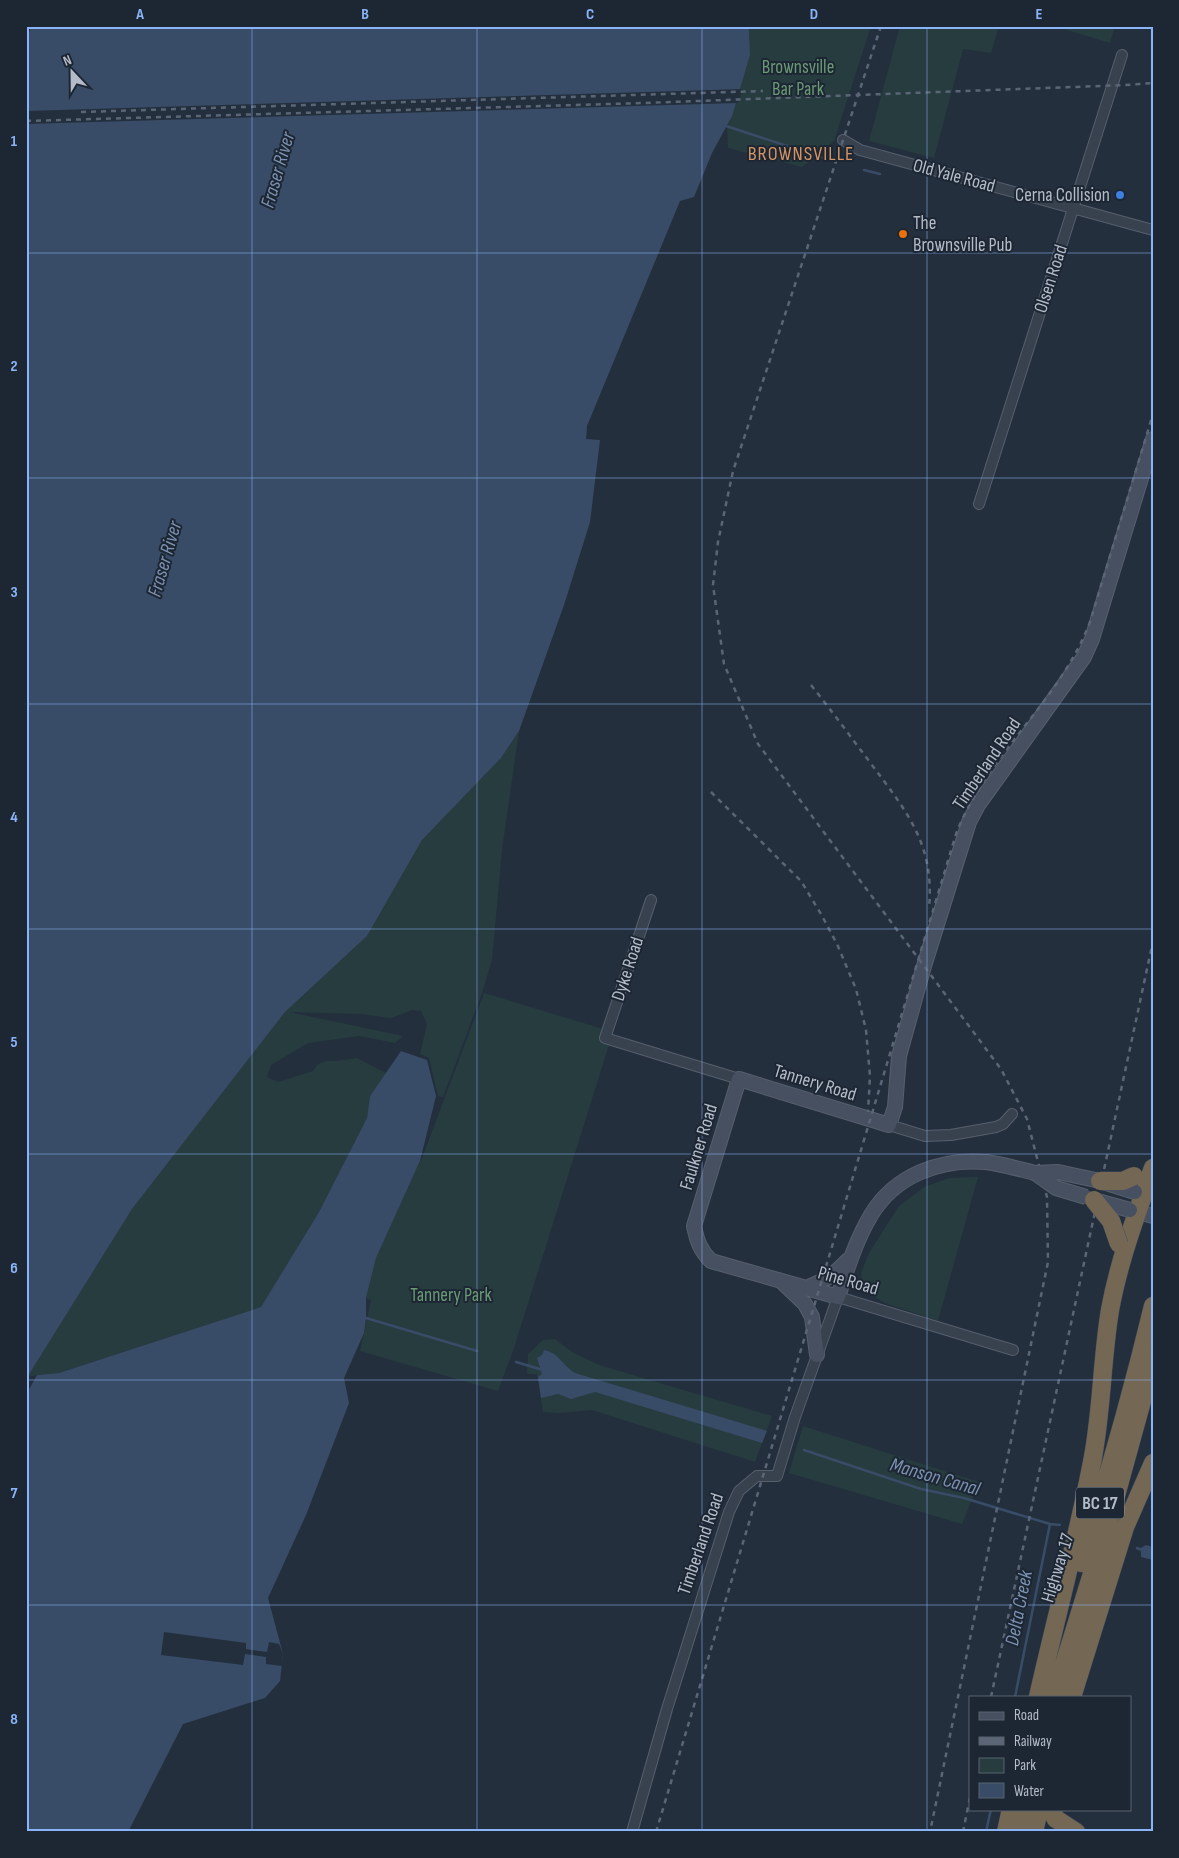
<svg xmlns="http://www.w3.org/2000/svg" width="1179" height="1858" font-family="'Sofia Sans Condensed',sans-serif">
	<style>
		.green { fill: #263c3f }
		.water { fill: #394c67 }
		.pier { fill: #242f3e }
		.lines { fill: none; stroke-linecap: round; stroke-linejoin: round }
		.stream { stroke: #394c67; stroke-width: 2.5 }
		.street-casing { stroke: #565f6c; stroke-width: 12 }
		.secondary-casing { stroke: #565f6c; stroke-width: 16 }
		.highway-casing { stroke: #434c59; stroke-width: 19 }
		.street { stroke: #38414e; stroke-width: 10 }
		.secondary { stroke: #465061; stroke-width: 14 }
		.highway { stroke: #746855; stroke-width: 18 }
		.rail { stroke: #5a6575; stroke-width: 2.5; stroke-dasharray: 5 5; stroke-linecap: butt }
		.secondary-bridge-casing { stroke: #565f6c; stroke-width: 16; stroke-linecap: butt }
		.highway-bridge-casing { stroke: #434c59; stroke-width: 19; stroke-linecap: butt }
		.secondary-bridge { stroke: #465061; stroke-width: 14 }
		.highway-bridge { stroke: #746855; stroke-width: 18 }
		.grid { fill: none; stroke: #8ab4f8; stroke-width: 1; stroke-opacity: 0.55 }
		.shop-dot { fill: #3f7fe0; stroke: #1d2633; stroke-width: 2 }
		.food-dot { fill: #e8710a; stroke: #1d2633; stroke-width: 2 }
		.labels { text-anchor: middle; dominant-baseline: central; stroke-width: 4; stroke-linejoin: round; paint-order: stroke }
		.shield { fill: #1d2633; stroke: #878f9c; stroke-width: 1 }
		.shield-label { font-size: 18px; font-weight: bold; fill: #b4bcc9 }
		.park-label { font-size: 19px; fill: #6b9a76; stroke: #1d2633 }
		.street-label { font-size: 19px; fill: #b4bcc9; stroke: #1d2633 }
		.poi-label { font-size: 19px; fill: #b4bcc9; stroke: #1d2633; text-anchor: end }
		.neighbourhood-label { font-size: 20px; letter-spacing: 1px; fill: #d59563; stroke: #1d2633 }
		.water-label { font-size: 20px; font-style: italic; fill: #7c92b1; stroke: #1d2633 }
		.neatline { fill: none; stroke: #8ab4f8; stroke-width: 2 }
		.grid-label { font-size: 16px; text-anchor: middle; font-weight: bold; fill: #8ab4f8 }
	</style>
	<rect width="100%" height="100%" fill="#242f3e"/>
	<!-- green -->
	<path class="green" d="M749,26H871L834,141L802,167L728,148L727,127L750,55Z
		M900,26H999L991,53L963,49L934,158L869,141Z
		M1054,26H1115L1110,43Z
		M519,731L502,850L492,960L482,993L443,1097L438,1096L429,1058L420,1054L427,1024L421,1011L412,1010L391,1018L361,1014L289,1012L403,1036L395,1043L359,1036L308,1043L271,1065L267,1077L278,1082L313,1071L318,1064L326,1061H337L357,1058L386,1073L370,1096L367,1118L319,1212L261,1307L59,1373L28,1376L132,1209L285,1012L367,936L422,840L501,758Z
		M484,993L613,1032L514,1348L498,1391L360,1351L371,1300L366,1298L376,1258L420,1161H421Z
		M978,1177L938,1321L885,1303L863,1290L861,1273L869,1253L899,1206L924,1187L949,1178Z
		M555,1339L572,1352L599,1365L772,1416L755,1462L592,1410L560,1413L543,1412L537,1374H527L528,1354L543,1340Z
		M803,1426L979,1482L962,1524L789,1473Z"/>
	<!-- water -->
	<path class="water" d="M31,26H749L750,55L732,116L712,153L694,197L680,201L587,426L586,439L600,440L590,522L564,605L519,731L501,758L422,840L367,936L285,1012L132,1209L28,1376L59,1373L261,1307L319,1212L367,1118L370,1096L401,1051L427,1060L436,1096L420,1161L376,1258L366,1298V1318L364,1333L344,1378L349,1403L306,1515L268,1598L283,1654L280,1681L265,1698L183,1724L128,1832H26V44Z
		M544,1350C559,1353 561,1364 575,1373L767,1431L762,1443L595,1392L571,1399L558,1394L541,1398L538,1377L542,1374L537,1358L542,1355Z
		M1146,1545L1153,1547V1560L1141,1557V1548Z"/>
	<!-- pier -->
	<path class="pier" d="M743,89L738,103L26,124V111Z
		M37,1375L26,1395V1378L28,1376Z
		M164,1632L246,1643V1649L267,1652L269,1642L279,1644L283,1654L282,1666L266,1664V1657L245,1654L243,1665L161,1655Z"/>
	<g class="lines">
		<!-- stream -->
		<path class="stream" d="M726,126L824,158
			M864,170L880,174
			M366,1318L477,1351
			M516,1362L543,1370
			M804,1450L921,1489L964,1498L1050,1524L1060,1525
			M1137,1548L1144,1551
			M1015,1697L1050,1524
			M986,1832L991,1809"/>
		<defs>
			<path id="street" d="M843,140L860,150L1153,230
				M979,504L1122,55
				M651,900L605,1038L739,1079
				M889,1125L925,1136L951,1135L996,1127L1003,1124L1012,1114
				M632,1832L667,1709L729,1512L739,1491L757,1476H777L795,1417L838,1297L1013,1350"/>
			<path id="secondary" d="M1035,1173C1019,1169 1002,1164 986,1162C941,1158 895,1175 871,1215C856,1240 847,1269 838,1297L711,1261C700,1250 697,1241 694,1226L739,1079L889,1125L895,1107L899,1056L924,966L969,822L978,805L1084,657L1092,639L1153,439
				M1130,1210L1153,1216
				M782,1282L805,1304L812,1317L817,1355
				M806,1288C824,1281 834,1275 848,1260"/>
			<path id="highway" d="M1081,1563C1108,1478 1132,1393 1153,1306
				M1038,1697C1056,1617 1078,1537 1093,1457C1102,1408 1102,1358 1110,1310C1119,1261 1136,1215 1153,1168
				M1054,1697L1115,1499L1153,1361
				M1072,1697L1125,1527L1153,1463
				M1050,1809L1056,1819L1076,1832
				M1006,1832L1011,1809
				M1019,1832L1024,1809
				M1034,1832L1039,1809"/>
		</defs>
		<!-- street casing -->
		<use href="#street" class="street-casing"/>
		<!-- secondary casing -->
		<use href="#secondary" class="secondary-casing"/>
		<!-- highway casing -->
		<use href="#highway" class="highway-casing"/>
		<!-- street -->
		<use href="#street" class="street"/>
		<!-- secondary -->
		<use href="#secondary" class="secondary"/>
		<!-- highway -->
		<use href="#highway" class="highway"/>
		<!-- rail -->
		<path class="rail" d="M881,26L733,471L718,542L713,585L724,664L758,744L1001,1069L1027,1119L1047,1197L1048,1262L930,1832
			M81,112L763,91
			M26,121L644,103L1126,85L1153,83
			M811,685C831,710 850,736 869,761C906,811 935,843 929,909
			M711,792L801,881L821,914L837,944L856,989L866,1030L870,1076L868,1112
			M991,1697L1153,941
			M656,1832L956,834C987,754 1059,703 1090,622L1153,414
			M963,1832L970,1797"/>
		<defs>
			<path id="secondary-bridge" d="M1035,1173L1058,1172L1100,1181L1135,1192
				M1035,1173L1056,1188L1086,1197
				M1094,1200L1130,1210"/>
			<path id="highway-bridge" d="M1100,1181H1123L1134,1176
				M1094,1200L1111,1221L1119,1244"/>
		</defs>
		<!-- secondary-bridge casing -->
		<use href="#secondary-bridge" class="secondary-bridge-casing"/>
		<!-- highway-bridge casing -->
		<use href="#highway-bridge" class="highway-bridge-casing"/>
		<!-- secondary-bridge -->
		<use href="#secondary-bridge" class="secondary-bridge"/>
		<!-- highway-bridge -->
		<use href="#highway-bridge" class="highway-bridge"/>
	</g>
	<!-- grid -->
	<path class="grid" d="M252,26V1832M477,26V1832M702,26V1832M927,26V1832M26,253H1153M26,478H1153M26,704H1153M26,929H1153M26,1154H1153M26,1380H1153M26,1605H1153"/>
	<!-- markers -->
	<circle class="shop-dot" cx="1120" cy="195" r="5"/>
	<circle class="food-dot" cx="903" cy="234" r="5"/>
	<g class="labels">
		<!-- shield labels -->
		<rect class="shield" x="1076" y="1487.5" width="48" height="31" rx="4"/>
		<g class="shield-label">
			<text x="1100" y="1503">BC 17</text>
		</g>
		<!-- park labels -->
		<g class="park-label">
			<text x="798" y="67">Brownsville<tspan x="798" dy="22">Bar Park</tspan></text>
			<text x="451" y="1295">Tannery Park</text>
		</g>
		<!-- street labels -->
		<g class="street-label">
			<text transform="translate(954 176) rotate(15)">Old Yale Road</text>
			<text transform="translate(1051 279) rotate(-72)">Olsen Road</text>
			<text transform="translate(987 764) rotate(-56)">Timberland Road</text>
			<text transform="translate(628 969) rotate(-72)">Dyke Road</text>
			<text transform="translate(815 1083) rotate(17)">Tannery Road</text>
			<text transform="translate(699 1147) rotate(-73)">Faulkner Road</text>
			<text transform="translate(848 1281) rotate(16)">Pine Road</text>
			<text transform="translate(701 1544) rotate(-71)">Timberland Road</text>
			<text transform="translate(1058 1568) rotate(-73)">Highway 17</text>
		</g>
		<!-- poi labels -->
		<g class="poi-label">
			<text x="1110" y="195">Cerna Collision</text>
			<text x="913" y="223" text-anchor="start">The<tspan x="913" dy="22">Brownsville Pub</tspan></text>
		</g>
		<!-- neighbourhood labels -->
		<g class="neighbourhood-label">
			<text x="801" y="154">BROWNSVILLE</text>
		</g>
		<!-- water labels -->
		<g class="water-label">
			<text transform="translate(278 170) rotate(-74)">Fraser River</text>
			<text transform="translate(165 559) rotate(-74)">Fraser River</text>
			<text transform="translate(935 1477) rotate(16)">Manson Canal</text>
			<text transform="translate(1019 1608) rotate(-79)">Delta Creek</text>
		</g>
	</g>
	<!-- border -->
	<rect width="1179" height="1858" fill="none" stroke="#1d2633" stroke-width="55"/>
	<!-- legend -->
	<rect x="969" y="1696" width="162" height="115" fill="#1d2633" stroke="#59626f"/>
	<rect x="979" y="1712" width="25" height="8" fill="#465061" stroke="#59626f"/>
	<text x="1014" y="1720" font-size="15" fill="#b4bcc9">Road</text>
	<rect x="979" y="1737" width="25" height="8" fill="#5a6575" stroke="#59626f"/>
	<text x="1014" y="1746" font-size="15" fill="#b4bcc9">Railway</text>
	<rect x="979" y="1758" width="25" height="15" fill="#263c3f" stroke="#59626f"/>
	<text x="1014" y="1770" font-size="15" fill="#b4bcc9">Park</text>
	<rect x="979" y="1783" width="25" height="15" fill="#394c67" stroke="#59626f"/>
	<text x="1014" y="1796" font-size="15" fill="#b4bcc9">Water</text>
	<!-- north arrow -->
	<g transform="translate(72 72) rotate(338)" stroke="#1d2633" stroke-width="4" paint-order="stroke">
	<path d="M0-4L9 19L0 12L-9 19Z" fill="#b4bcc9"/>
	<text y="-8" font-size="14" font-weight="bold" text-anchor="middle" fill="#b4bcc9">N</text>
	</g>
	<rect x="28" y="28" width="1124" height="1802" class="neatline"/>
	<g class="grid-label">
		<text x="140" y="19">A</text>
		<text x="365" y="19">B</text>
		<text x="590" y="19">C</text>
		<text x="814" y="19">D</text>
		<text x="1039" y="19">E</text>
		<text x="14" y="146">1</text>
		<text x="14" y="371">2</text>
		<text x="14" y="597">3</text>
		<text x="14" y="822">4</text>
		<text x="14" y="1047">5</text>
		<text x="14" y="1273">6</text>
		<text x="14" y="1498">7</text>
		<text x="14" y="1724">8</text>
	</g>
</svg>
